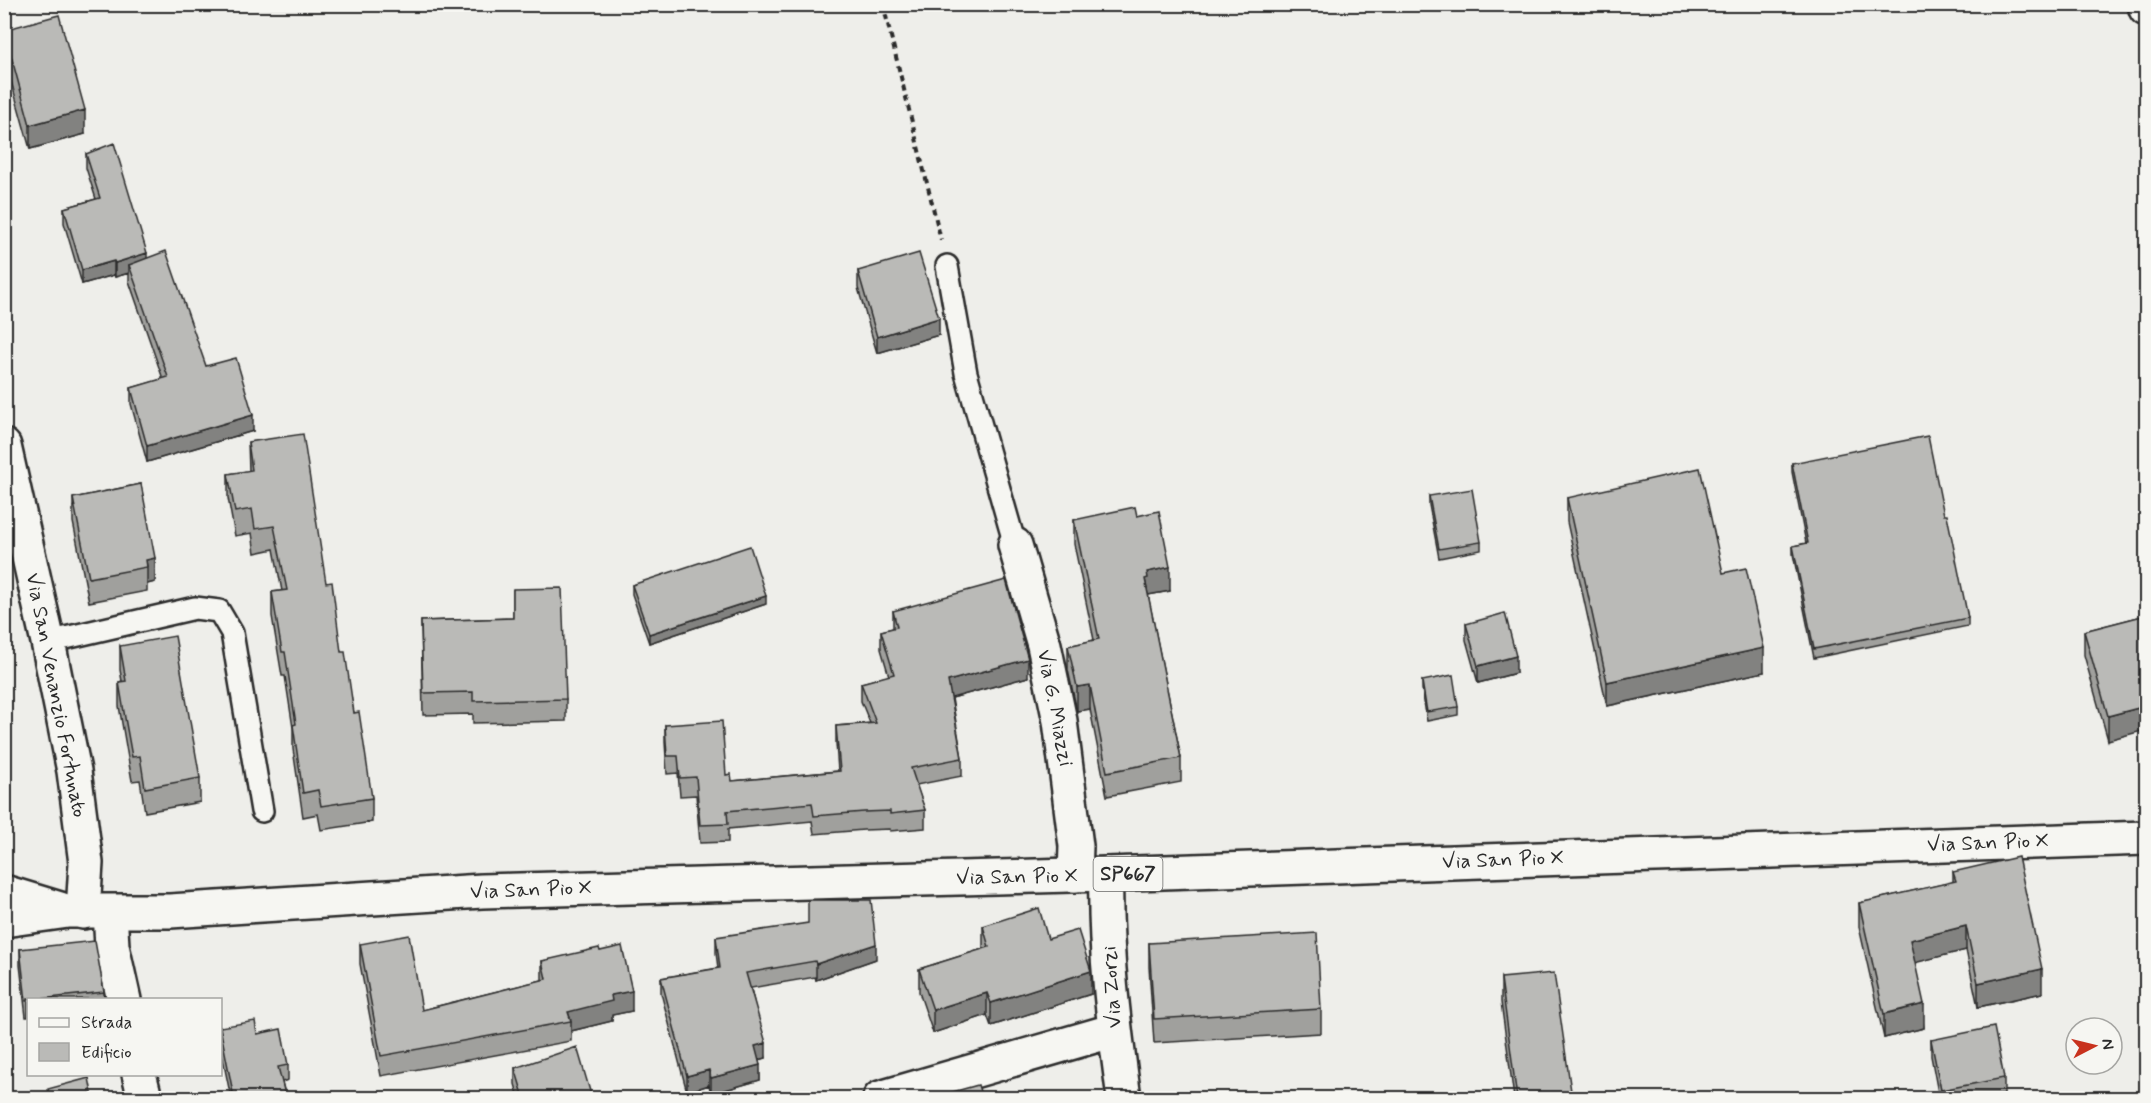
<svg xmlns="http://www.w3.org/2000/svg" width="2151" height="1103" font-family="Mynerve,sans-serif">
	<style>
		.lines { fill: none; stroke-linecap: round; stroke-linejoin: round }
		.lane-casing { stroke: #2b2b2b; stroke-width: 26 }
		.street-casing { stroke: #2b2b2b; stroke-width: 38 }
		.primary-casing { stroke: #2b2b2b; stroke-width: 38 }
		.path { stroke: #2b2b2b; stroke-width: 4; stroke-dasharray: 6 4.5; stroke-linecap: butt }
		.lane { stroke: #f6f6f2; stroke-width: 21 }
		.street { stroke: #f6f6f2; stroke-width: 33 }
		.primary { stroke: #f6f6f2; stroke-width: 33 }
		.wall { fill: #a0a09d; stroke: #2b2b2b; stroke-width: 1.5 }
		.shaded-wall { fill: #828280; stroke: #2b2b2b; stroke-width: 1.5 }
		.building { fill: #babab7; stroke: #2b2b2b; stroke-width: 1.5 }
		.labels { text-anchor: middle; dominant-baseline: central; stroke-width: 5; stroke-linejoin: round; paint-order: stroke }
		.shield { fill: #f6f6f2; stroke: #686867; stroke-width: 1.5 }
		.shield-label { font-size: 20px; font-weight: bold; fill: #2b2b2b }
		.street-label { font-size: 21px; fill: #2b2b2b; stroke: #f6f6f2 }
	</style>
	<rect width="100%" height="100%" fill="#eeeeea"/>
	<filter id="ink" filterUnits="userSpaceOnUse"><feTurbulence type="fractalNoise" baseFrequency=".0167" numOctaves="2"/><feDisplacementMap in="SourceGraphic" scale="12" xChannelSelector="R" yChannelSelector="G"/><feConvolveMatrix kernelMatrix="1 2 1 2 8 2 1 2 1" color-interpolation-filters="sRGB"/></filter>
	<g filter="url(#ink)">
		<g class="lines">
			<defs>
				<path id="lane" d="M947,266L966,373L1015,545
					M48,642L195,608L219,611L232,633L262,811"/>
				<path id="street" d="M2145,4L2146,9
					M4,446L48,642L74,771L86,863L83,912
					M1015,545L1044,645L1060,721L1076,846L1075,875
					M1106,874C1104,949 1114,1025 1124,1098
					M110,912L112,946L124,1000
					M139,1074L145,1098
					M880,1098L1115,1030"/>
				<path id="primary" d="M4,892L60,909
					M4,920L68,911H170L482,891L1106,874L2146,838"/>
			</defs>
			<!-- lane casing -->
			<use href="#lane" class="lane-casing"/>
			<!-- street casing -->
			<use href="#street" class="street-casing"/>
			<!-- primary casing -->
			<use href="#primary" class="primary-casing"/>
			<!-- path -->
			<path class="path" d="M883,4L941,240"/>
			<!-- lane -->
			<use href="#lane" class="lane"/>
			<!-- street -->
			<use href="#street" class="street"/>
			<!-- primary -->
			<use href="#primary" class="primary"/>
		</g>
		<!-- wall -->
		<path class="wall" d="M4,30L85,134L30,149L4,56Z
			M86,154L147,258L206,366L253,431L147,462L131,404V388L163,379L129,281V273L115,277L114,275L82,284L64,223V208L96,199L86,168Z
			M858,271L939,335L877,353L858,288Z
			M248,442L326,583L354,713L372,798V822L321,830L318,814L303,817L293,749V728L285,676H282L272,616V592L282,591L274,549L255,553L252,533L235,536L228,498V474L249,471Z
			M1792,463L1944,515L1968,618V626L1814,658L1793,554V546L1806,543L1792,472Z
			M141,484L155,582L147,584V591L89,602L73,522V498Z
			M1429,496L1481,542V550L1439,558L1429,505Z
			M1567,498L1723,573L1764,672L1607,706L1567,522Z
			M1137,516L1170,591L1148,595L1181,758V782L1107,796L1090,709L1077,711L1068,670V646L1094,640L1074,544V520Z
			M632,585L766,604L649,643L632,594Z
			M513,589L566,699V721L473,723V714L423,715L421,621L513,618Z
			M893,611L1028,677L952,698L962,758V776L916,785L925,810V828L890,831V829L864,830L814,834L812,821L728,829V842L700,843L696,795L680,796L678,773L667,774L665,742V725L726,775L732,781L838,771L836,743V726L870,723L861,701V683L889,676L881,649V631L893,628Z
			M2146,615L2108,740L2084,655V631Z
			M1466,624L1516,673L1478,683L1466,640Z
			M120,646L200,778V802L145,812L140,780L132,781L119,706V682L122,681L120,670Z
			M1422,681L1458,707V715L1427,721L1422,689Z
			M1953,872L2042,993L1978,1007L1966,950L1915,962L1924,1028L1884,1038L1859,927V903L1953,882Z
			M983,926L1048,939L1091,994L991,1026L987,1015L933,1033L919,992V969L983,949Z
			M716,937L876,959L816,980L815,977L751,988L766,1058L759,1060L760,1080L711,1094L709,1085L687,1092L661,993V978L718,968L716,953Z
			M1149,943L1321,1009V1033L1154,1043L1149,967Z
			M360,944L422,1010L542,980V961L600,951L632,1011L612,1015V1021L571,1031V1041L381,1076L360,964Z
			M20,949L104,992V999H28V1017H26L20,965Z
			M1501,978L1572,1098H1514L1501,1002Z
			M220,1027L257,1034L288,1065V1080L282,1082L286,1098H231L220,1045Z
			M1931,1040L2004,1078V1095L1984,1098H1939L1931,1056Z
			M515,1068L592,1098H519L515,1084Z"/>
		<!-- shaded-wall -->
		<path class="shaded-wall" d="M85,110V134L30,149V125Z
			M147,253V267L129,265V273L115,277V263Z
			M114,261V275L82,284V270Z
			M939,318V335L877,353V337Z
			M253,415V431L147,462V446Z
			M155,558V582L147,584V567L146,560Z
			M1170,567V591L1148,595L1145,579L1147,572Z
			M766,596V604L649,643V634Z
			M1764,648V672L1607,706V682Z
			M1516,656V673L1478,683V666Z
			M1028,659V677L948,699V681Z
			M1090,685V709L1077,711V687Z
			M2146,706V730L2108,740V716Z
			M1966,926V950L1910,964V940Z
			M876,944V959L816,980V964Z
			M2042,969V993L1978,1007V983Z
			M1091,971V994L991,1026V1003Z
			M632,991V1011L612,1015V1021L571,1031V1021L568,1012L611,995Z
			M987,993V1015L933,1033V1010Z
			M1924,1004V1028L1884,1038V1014Z
			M766,1043V1058L755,1061V1046Z
			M760,1065V1080L711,1094V1078Z
			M709,1070V1085L687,1092V1076Z"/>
		<!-- building -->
		<path class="building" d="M59,15L85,110L30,125L4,30Z
			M114,143L147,253L115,263L114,261L82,270L64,208L100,198L86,154Z
			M166,251L206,366L236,358L253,415L147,446L131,388L168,377L129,265Z
			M919,253L939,318L877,337L858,271Z
			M303,434L326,583L332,582L341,652H345L354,713L359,712L372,798L321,806L318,790L303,793L293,725L296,724L285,652H282L272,592L287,590L274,526L255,529L252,509L235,512L228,474L252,470L248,442Z
			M1928,436L1944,515H1947L1968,618L1814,649L1793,546L1808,543L1792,463Z
			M1700,468L1723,573L1746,568L1764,648L1607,682L1567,498Z
			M141,484L155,558L146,560L147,567L89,578L73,498Z
			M1472,489L1481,542L1439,549L1429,496Z
			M1135,507L1137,516L1159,511L1170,567L1147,572L1148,578L1145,579L1181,758L1107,772L1090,685L1077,687L1068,646L1099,639L1074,520Z
			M750,546L766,596L649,634L632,585Z
			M1006,580L1028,659L948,681L962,758L911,768L925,810L890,814V811L864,812L814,816L812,803L727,811L728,824L700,825L696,777L680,778L678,756H667L665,725L722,721L726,775L731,774L732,781L840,771L836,726L876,723L861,683L894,674L881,631L897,627L893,611Z
			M562,588L566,699L473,701V692L423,693L421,621L513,618V589Z
			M1505,613L1516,656L1478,666L1466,624Z
			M2146,615V706L2108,716L2084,631Z
			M175,636L200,778L145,788L140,756L132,757L125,718L119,682L126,681L120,646Z
			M1453,675L1458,707L1427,712L1422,681Z
			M2018,857L2042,969L1978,983L1966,926L1910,940L1924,1004L1884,1014L1859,903L1956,881L1953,872Z
			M808,900H871L876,944L816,964L815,961L746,973L766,1043L755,1046L760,1065L711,1078L709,1070L687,1076L661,978L720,968L716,937L808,923Z
			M1039,908L1048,939L1078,930L1091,971L991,1003L987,993L933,1010L919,969L989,947L983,926Z
			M1317,933L1321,1009L1154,1019L1149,943Z
			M409,935L422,1010L546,979L542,961L599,948L600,951L622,946L632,991L611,995L612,1001L568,1012L571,1021L381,1056L360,944Z
			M95,941L104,992L40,999H28V1001H26L20,949Z
			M1554,973L1572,1098H1517L1501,978Z
			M255,1021L257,1034L281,1029L288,1065L278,1067L286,1098H234L220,1027Z
			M1994,1027L2004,1078L1941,1090L1931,1040Z
			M577,1047L592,1098H524L515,1068Z
			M89,1078L93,1098H50L48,1089Z
			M978,1085L982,1098H931Z"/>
	</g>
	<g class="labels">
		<!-- shield labels -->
		<rect class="shield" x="1093.5" y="857" width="69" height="34" rx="4.5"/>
		<g class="shield-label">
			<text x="1128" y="874">SP667</text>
		</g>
		<!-- street labels -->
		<g class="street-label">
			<text transform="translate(56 695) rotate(79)">Via San Venanzio Fortunato</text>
			<text transform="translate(1055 708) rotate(79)">Via G. Miazzi</text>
			<text transform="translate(1988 843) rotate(-2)">Via San Pio X</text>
			<text transform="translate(1503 860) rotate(-2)">Via San Pio X</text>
			<text transform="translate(1017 877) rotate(-1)">Via San Pio X</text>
			<text transform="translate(531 890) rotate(-2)">Via San Pio X</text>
			<text transform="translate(1112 987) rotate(-94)">Via Zorzi</text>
		</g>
	</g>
	<!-- margin -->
	<rect width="2151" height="1103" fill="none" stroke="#f6f6f2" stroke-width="24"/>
	<rect x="12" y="12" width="2127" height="1079" fill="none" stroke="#2b2b2b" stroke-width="2" filter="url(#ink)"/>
	<!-- legend -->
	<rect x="27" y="998" width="195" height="78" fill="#f6f6f2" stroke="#a5a5a2" stroke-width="1.5"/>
	<rect x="39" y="1018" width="30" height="9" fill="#f6f6f2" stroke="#a5a5a2" stroke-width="1.5"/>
	<text x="81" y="1028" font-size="18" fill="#2b2b2b">Strada</text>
	<rect x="39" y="1043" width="30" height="18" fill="#babab7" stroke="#a5a5a2" stroke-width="1.5"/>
	<text x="81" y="1058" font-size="18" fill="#2b2b2b">Edificio</text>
	<!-- north arrow -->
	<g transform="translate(2094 1046) rotate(83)"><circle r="28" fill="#f6f6f2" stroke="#a5a5a2" stroke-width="1.5"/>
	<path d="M0-4.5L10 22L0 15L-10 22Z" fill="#c8321e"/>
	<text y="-9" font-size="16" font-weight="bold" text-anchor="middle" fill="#2b2b2b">N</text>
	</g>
</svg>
